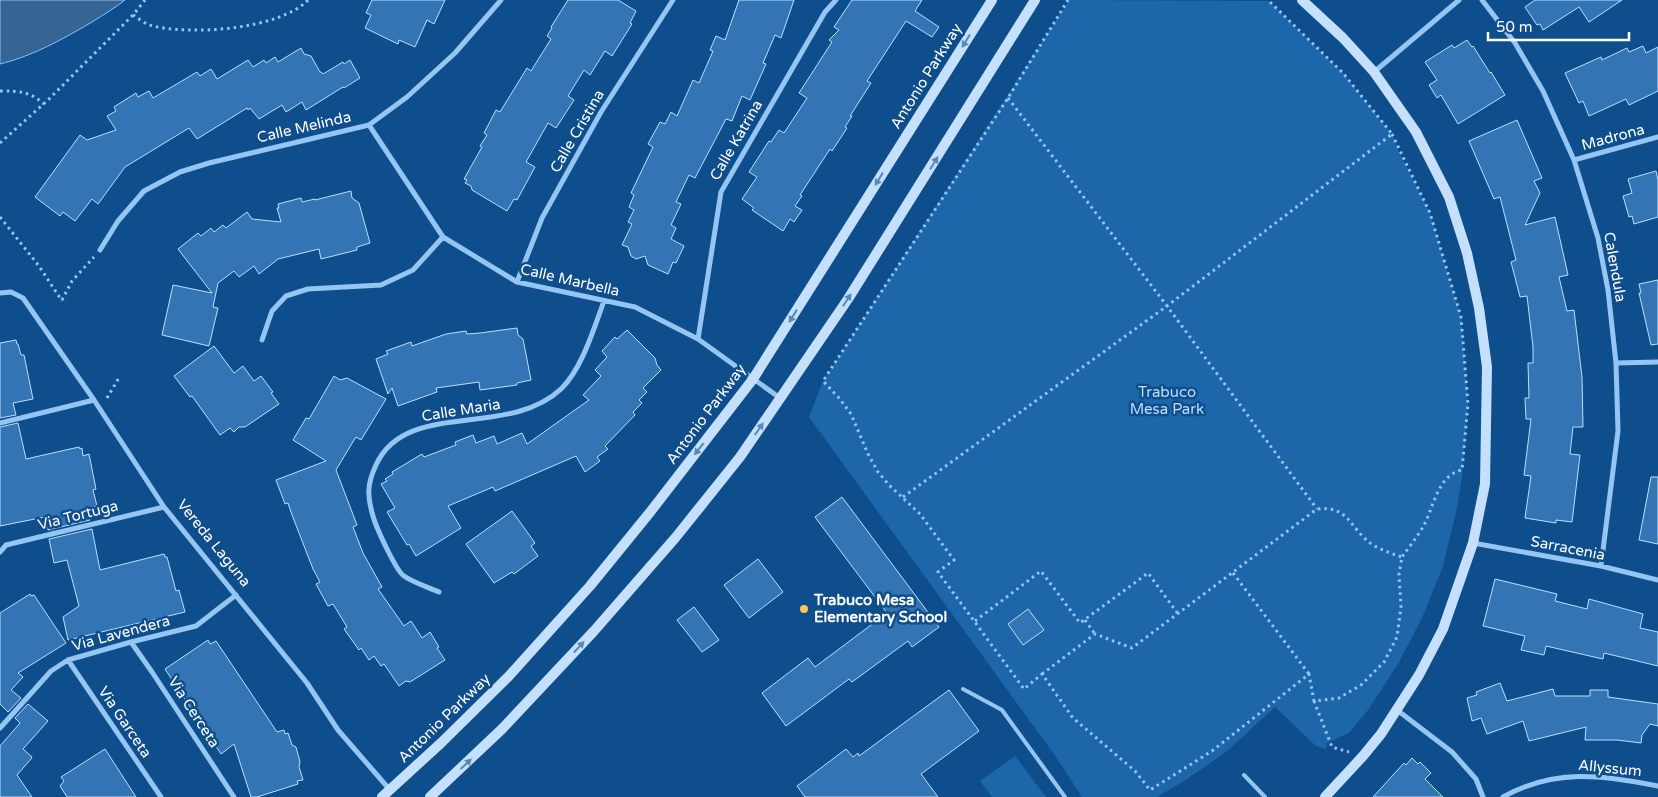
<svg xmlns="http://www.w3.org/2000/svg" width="1658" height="797" font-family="'Varela Round',sans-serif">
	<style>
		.green { fill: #1d66aa }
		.water { fill: #376593; stroke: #86c2f7 }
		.building { fill: #3375b4; stroke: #bcdefe }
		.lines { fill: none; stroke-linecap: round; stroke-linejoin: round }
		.path { stroke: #95c6f3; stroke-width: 3; stroke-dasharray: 2.5 4; stroke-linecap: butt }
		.lane { stroke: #95c6f3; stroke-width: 4 }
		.street { stroke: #95c6f3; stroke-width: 5 }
		.secondary { stroke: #c4e0fd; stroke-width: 10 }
		.oneway { fill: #5788b9 }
		.poi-dot { fill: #ffc357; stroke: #0f4e8c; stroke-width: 2 }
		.labels { text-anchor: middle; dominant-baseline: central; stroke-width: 5; stroke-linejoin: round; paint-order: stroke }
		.street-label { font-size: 15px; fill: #fff; stroke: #0f4e8c }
		.park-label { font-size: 15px; fill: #bcdefe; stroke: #0f4e8c }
		.poi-label { font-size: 15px; font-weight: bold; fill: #fff; stroke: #0f4e8c; text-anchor: start }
	</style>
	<rect width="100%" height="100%" fill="#0f4e8c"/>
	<!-- green -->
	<path class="green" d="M1069,0L1269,1L1343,73L1392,134L1399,152L1430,213L1461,317L1468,404L1462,477L1457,508L1443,566L1422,618L1398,664L1368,710L1349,733L1327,743L1326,749L1316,746L1275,707L1226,752L1184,781L1157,797H1082L1056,757L809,417L823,381Z
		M1015,756L1046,797H992L980,781Z"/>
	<!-- water -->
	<path class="water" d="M0,0H125C115,8 103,15 92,22C63,39 33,56 0,64Z"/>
	<!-- building -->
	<path class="building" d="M372,0H445L434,24L427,20L415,47L399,40L398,44L365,28L371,15L366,13Z
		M568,0H618L636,11L630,23L632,24L612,56L605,51L590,75L584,70L568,96L574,100L556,128L548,123L526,162L535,167L517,200L514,199L507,211L472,190L471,186L465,183L467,180L464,179L482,147L480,146L487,135L484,133L496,110L500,112L527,68L531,71L551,39L547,36L552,28L551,27Z
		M739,0H794L781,38L775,35L763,63L766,64L750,100L742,96L732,121L726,119L695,178L689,175L676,202L681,204L671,225L676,228L671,239L684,246L676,263L673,262L668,274L648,265L645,256L636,259L631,256L628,247L622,245L632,224L628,222L634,210L629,207L634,195L631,193L653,147L648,144L660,122L665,124L671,112L677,116L693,80L699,83L713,51L710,50L716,36L725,40Z
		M852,0H922L915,11L939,27L932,37L906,21L867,81L871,83L850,116H852L845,127L847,128L832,151L830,149L800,195L802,196L795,206L802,210L794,222L790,219L783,231L752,210L754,208L742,199L757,177L749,172L769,141L771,142L779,130L784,133L807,98L799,93L832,42L829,40L839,30L834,27Z
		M1535,0H1622L1589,22L1579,7L1543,30L1540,24L1537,25L1525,7Z
		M1467,40L1472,47L1473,46L1490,73L1491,72L1505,95L1458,124L1441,95L1437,98L1429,85L1437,80L1425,62L1452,45L1454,48Z
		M1643,46L1646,53L1658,47V91L1629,105L1626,99L1589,116L1583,101L1579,103L1565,73L1601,57L1602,60L1627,48L1629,52Z
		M301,48L304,54L311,56L320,72H321L323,74L343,62L344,64L350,60L360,78L344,88L343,87L306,110L302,102L286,112L282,105L259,119L250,108L248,110L247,108L197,139L189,128L125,167L98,204L92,199L75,221L63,212L60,216L35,197L80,135L87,140L116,130L107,116L116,111L114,107L136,93L138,97L149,91L153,98L197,72L200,76L211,69L217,79L248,60L253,67L264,60L266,63L275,57L278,62Z
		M1517,120L1542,178L1534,181L1540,193L1525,225L1555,217L1568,275L1559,277L1567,311L1574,310L1582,377L1583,427H1573L1570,454L1580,455L1572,522L1556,520V523L1525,518L1531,476L1524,475L1531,419H1526L1525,398H1529L1528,363H1533V347L1527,296L1520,297L1511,262L1516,260L1500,197L1494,199L1469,141Z
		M1656,171L1658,180V217L1634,224L1632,216L1629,217L1623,196L1632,193L1628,179Z
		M351,191L352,198L359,203L370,243L357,247V250L321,259L319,249L278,259L259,274L254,266L239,277L234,271L218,283L213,307L218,308L209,346L162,335L173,285L212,293L178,249L198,233L201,236L211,228L214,232L223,225L226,228L247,212L252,219L281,222L277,208H279L278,204L301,198L302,202L315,199V200Z
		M1658,280V344L1651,345L1639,293H1641L1639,284Z
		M517,328L518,335L523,339L531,380L517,383V385L480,390L479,382L436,388L437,392L398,406L392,388L388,394L376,359L388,354L386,351L411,342L412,346L446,334L466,331L467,334L480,333Z
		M627,330L655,358L657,365L661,370L643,388L647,392L639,400L642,403L633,412L635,415L605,446L608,449L597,457L600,461L585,472L576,456L495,491L493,487L448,506L461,528L416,556L409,544L407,545L387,512L395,508L381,484L387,481L385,479L393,474L392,472L422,454L424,457L456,445L455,442L473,435L476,443L494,436L497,444L522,433L527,444L589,400L583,395L601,376L595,370L607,357L602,351L615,337L617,339Z
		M16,340L17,344H18L21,355H24L33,399L13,403L16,415L0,418V343Z
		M214,346L234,373L243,366L254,381L261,376L273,392L271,393L279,404L245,427H239L234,432L230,428L220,435L192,396L190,397L174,376Z
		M334,376L340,380L347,378L386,399L361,440L356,437L354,440L336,470L357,525L353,527L363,553L382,587L378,589L404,626L411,621L422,638L430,632L439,647L437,648L445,660L410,682L406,681L399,686L384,664L381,666L374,656L369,660L361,648L359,650L344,629L347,627L333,604L328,606L316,584L320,582L313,569L292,515L288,503L285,504L276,480L326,461L293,440L306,418L309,419Z
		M18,423L26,459L79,447L80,449L82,448L83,456L89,454L96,489L93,490L97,506L86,508L90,520L48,530L45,517L0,526V427Z
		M1651,477H1658V544L1639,540Z
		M842,497L939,627L912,647L908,641L852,682L849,679L786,726L762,693L808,658L815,667L887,613L815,517Z
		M512,511L535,543L531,546L538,556L514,574L512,572L494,583L466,544Z
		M92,529L100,570L164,554L165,557H167L176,591L179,590L185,612L68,640L63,617L79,606L67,560L54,563L49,539Z
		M758,559L783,592L749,618L724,585Z
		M1495,579L1557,594L1555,601L1587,609L1589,599L1643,614L1640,628L1658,632V666L1604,653L1603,659L1546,646L1544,655L1521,650L1525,636L1483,626Z
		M30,594L31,596L34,595L66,643L18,673L23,677L11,690L21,698L8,712L0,704V613Z
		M694,607L719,640L702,652L677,620Z
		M1028,609L1044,630L1023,645L1008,624Z
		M208,640L210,644L216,641L277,732L284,730L285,734L288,733L292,745L296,747L300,762L299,767L303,780L297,781L298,784L257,797H251L234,744L221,754L165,669Z
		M1500,683L1507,701L1553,689L1555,696H1590V690H1608V697L1658,704V726L1650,724L1642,735L1641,743L1617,740H1585L1586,727L1529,741L1523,721L1487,734L1481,718L1472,721L1467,698L1477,695L1476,692Z
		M949,690L979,731L921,774L938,797H805L797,786L846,749L853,757L858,753L859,756Z
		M28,704L48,721L23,749L32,757L31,759L17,775L32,797H0V746L20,723L15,718Z
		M105,749L136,797H67L60,786L64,781L61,777Z
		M1412,758L1418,764L1420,762L1431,773L1425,779L1443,797H1373L1404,763L1406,765Z"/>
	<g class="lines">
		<!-- path -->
		<path class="path" d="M133,15C138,18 144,23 149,25C188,36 279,30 308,0
			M0,91C19,91 29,91 44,104
			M1008,98L1167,306L1317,509
			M1392,134L1430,213L1461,317L1468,404L1462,470C1438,475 1434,506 1424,525C1418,536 1409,547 1402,557
			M0,143L48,100L133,15L145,0
			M0,217L39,266L62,301
			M62,300L72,281L94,257
			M107,398L120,376
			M903,497L1167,306L1392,134L1343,73L1268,0
			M1233,573L1309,674
			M1085,620L1095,634
			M975,621L1041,571L1080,623L1148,573L1178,614
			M1042,674L1095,634L1132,648L1317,509C1350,505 1350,530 1373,545C1382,550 1392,554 1402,557L1399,574L1401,607L1397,637L1384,662L1361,685L1339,698L1314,701L1309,674L1212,751L1150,790L1135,771L1073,718L1042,674L1024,689L938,572L954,560L920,514L889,485L878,472L868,454L851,414L839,398L823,381L1008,98L1068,0
			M1314,701L1332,747L1349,752"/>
		<!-- lane -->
		<path class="lane" d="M963,689L1002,710L1065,797
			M1244,775L1265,797"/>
		<!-- street -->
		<path class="street" d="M1482,0L1515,43L1543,91L1574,160L1598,238L1608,290L1616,363L1618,431L1601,566
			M1374,72L1459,0
			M369,125L443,237L517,282L635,307L698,339L780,398
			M1574,160L1658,137
			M100,250L118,221L144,191L180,172L209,163L369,125L407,97L455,53L501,0
			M517,282L542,218L601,112L673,0
			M0,293L11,292L23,298L94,400L164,507L307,683L338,730L390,790
			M698,339L721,192L825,12L836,0
			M262,340L272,311L286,296L308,289L381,285L413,270L443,237
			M1616,363L1658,362
			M0,423L94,400
			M1473,543L1601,566L1658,580
			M0,552L6,545L164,507
			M439,592C428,587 414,583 404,576C396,571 376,527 373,516C367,496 367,484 376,465C406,399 508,439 561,389C582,369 594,328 604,301
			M131,642L152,672L234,797
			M68,660L161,797
			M1397,710L1452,752L1476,779L1483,797
			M0,728L51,671L68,660L131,642L196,626L236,595
			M1503,797C1555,768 1602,775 1658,786"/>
		<!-- secondary -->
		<path class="secondary" d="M1302,0L1343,38L1374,72L1416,132L1449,197L1467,253L1479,308L1487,367L1485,484L1473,543L1443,629L1419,675L1381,734L1363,756L1325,797
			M382,797L441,743L509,676L590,586L651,511L753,379L992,0
			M430,797L502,729L594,631L676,537L740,457L848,299L1035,0"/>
	</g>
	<!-- one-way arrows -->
	<defs><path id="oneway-solid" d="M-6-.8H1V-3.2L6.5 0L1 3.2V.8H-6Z" transform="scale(1.25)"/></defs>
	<g class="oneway">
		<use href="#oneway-solid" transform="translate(966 41) rotate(122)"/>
		<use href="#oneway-solid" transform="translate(934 163) rotate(-58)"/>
		<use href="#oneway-solid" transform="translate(879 179) rotate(122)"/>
		<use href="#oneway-solid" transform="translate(847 300) rotate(-57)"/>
		<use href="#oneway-solid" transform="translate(793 316) rotate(122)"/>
		<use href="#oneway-solid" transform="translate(759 429) rotate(-55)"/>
		<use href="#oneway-solid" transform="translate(699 449) rotate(128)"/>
		<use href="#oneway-solid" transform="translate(579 647) rotate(-47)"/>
		<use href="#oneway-solid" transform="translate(466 764) rotate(-43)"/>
	</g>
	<!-- markers -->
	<circle class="poi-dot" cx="804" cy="609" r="5"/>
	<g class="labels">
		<!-- street labels -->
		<g class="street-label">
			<text transform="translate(926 76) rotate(-58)">Antonio Parkway</text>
			<text transform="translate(304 127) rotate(-13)">Calle Melinda</text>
			<text transform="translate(577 131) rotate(-60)">Calle Cristina</text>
			<text transform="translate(1613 137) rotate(-15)">Madrona</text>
			<text transform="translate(736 140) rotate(-60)">Calle Katrina</text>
			<text transform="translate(1615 267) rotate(80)">Calendula</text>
			<text transform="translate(570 280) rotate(13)">Calle Marbella</text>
			<text transform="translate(461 410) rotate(-9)">Calle Maria</text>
			<text transform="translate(706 414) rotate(-53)">Antonio Parkway</text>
			<text transform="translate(78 515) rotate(-14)">Via Tortuga</text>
			<text transform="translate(214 543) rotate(51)">Vereda Laguna</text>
			<text transform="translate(1568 548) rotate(11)">Sarracenia</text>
			<text transform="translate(121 633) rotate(-15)">Via Lavendera</text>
			<text transform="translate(194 712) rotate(57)">Via Cerceta</text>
			<text transform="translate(444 718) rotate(-44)">Antonio Parkway</text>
			<text transform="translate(125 722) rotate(56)">Via Garceta</text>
			<text transform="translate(1610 768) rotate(6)">Allyssum</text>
		</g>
		<!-- park labels -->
		<g class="park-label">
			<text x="1167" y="392">Trabuco<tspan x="1167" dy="17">Mesa Park</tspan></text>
		</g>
		<!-- poi labels -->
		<g class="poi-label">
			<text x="814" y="600">Trabuco Mesa<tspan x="814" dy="17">Elementary School</tspan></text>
		</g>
	</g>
	<!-- scale -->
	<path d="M1488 32v8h141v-8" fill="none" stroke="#ffffff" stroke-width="2.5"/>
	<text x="1496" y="32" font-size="15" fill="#ffffff" stroke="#0f4e8c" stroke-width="4" paint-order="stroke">50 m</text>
</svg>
